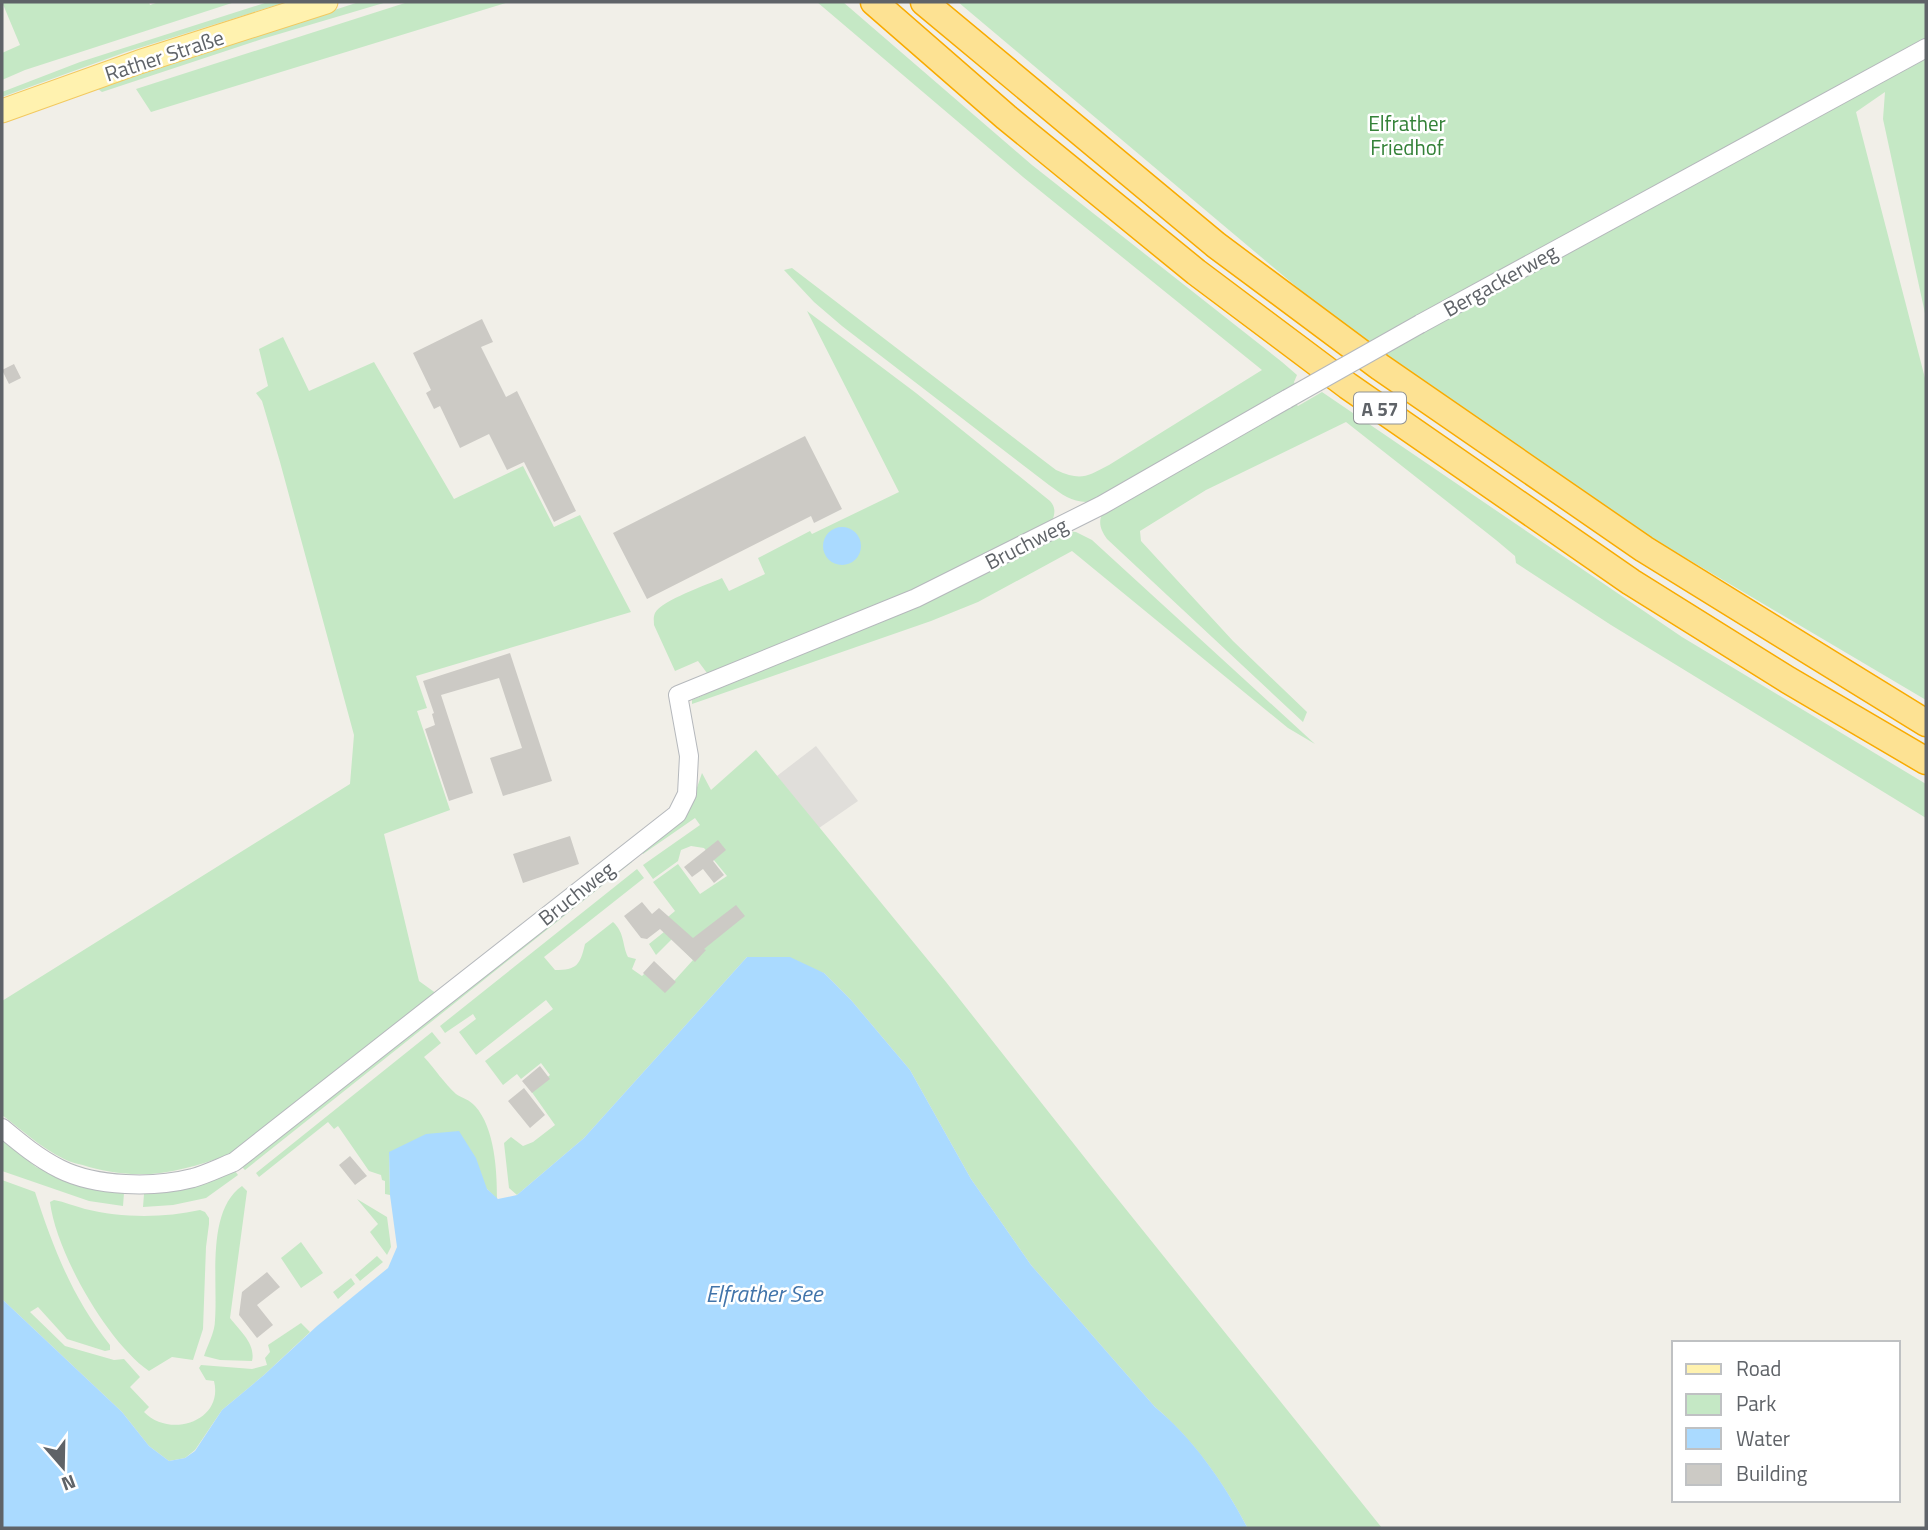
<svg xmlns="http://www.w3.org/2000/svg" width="1928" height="1530" font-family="'Titillium Web',sans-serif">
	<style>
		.industrial { fill: #e0deda }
		.green { fill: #c5e8c5 }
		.water { fill: #aadaff }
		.building { fill: #cccac5 }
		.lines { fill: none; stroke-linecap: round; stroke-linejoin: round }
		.minor-casing { stroke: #b5b8bc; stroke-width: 20 }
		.major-casing { stroke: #f2c960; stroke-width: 25 }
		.highway-casing { stroke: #f9ab00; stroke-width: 29 }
		.minor { stroke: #fff; stroke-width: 18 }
		.major { stroke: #fff2af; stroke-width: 23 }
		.highway { stroke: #fde293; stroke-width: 26 }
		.minor-bridge-casing { stroke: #b5b8bc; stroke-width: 20; stroke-linecap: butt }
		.minor-bridge { stroke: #fff; stroke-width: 18 }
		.labels { text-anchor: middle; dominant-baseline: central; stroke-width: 5; stroke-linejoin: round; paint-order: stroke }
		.shield { fill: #fff; stroke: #8f9295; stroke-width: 2 }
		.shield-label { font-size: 19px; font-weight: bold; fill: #5f6368 }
		.street-label { font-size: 21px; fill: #5f6368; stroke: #fff }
		.park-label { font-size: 21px; fill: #348238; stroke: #fff }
		.water-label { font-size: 23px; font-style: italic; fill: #4174aa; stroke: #fff }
	</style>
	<rect width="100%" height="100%" fill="#f1efe8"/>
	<!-- industrial -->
	<path class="industrial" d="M816,746L858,801L819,828L777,776Z"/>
	<!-- green -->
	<path class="green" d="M2,2H149L150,5L159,2H235L25,70L2,80V53L20,45Z
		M268,2H286L126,52L2,97V92L80,62Z
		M359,2H387L262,39L102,92L98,89L102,85Z
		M408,2H509L151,112L136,89Z
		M817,2H843L1032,165L1282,362L1297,375L1294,382L1296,387L1095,501C1076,505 1064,496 1049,485L842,326L814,302L784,270L792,268L1056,470C1081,481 1086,477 1109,465L1262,370L1023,177Z
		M958,2H1926V318L1883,119L1885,92L1856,112L1926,382V700L1652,538L1349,331Z
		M807,311L916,393L1050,501C1056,508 1055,513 1052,522L905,596L707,673L698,661L675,671L654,625C654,620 653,618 655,613C662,600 707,585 722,578L729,591L765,574L758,558L810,531L812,534L899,492Z
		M283,337L309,391L374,362L454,499L523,466L554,527L580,515L631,612L416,676L427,708L417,711L450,810L384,834L419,981L437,994L231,1154C179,1172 145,1182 89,1167C81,1164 71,1163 64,1159C41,1148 22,1130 2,1115V1001L350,784L354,735L280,462L262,401L256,393L268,386L259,349Z
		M1322,392L1682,637L1926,784V818L1611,625L1516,563L1515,556L1496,540L1346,422L1206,490L1140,531L1141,541L1233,641L1307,712L1303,722L1107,539C1101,530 1098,524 1102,514L1295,403L1298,406Z
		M1065,531L1076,532L1092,540L1315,744L1288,728L1072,551L978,602L931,621L692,704V700L704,695L709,688Z
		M756,750L946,982L1100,1177L1382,1528L1247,1527C1224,1483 1193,1439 1155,1407L1031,1265L971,1179L910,1070L851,1000L824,973L747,957L584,1138L517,1195L509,1188L504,1143L511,1137L523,1146L533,1142L555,1125L531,1091L550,1075L541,1063L521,1079L517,1074L503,1085L485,1061L553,1009L546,1000L476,1055L459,1032L476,1019L473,1014L445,1033L440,1026L637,869L644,878L544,957L555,970C577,970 580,965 585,944L613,922C625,933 622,945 628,957L636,959L632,969L642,976L654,964L674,981L693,960L672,939L656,955L649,944L664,932L662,922L675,911L653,882L678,864L700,894L727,876L704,848L691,846L681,850L678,861L653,879L643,865L700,825L695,818L643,854L639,847L689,811L702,773L711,790Z
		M627,857L632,862L245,1170L240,1165Z
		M432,1032L441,1043L424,1057C435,1069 444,1083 456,1094C462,1098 470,1100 475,1106C495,1128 497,1171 497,1199L487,1189L389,1152L390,1195L385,1194V1181L382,1180L381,1175L369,1171L338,1126L334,1129L328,1122L259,1177L256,1173Z
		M2,1139L36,1167L75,1183L124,1193L123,1206L89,1201L2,1171Z
		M232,1167L238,1175L206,1198L173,1205L143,1207L144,1194L187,1189Z
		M2,1180L35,1192C54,1250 72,1297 110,1345V1350L105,1351L67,1339L38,1307L30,1312L65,1346L114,1360L124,1359L140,1377L130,1387L149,1407L144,1412C170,1439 224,1421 214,1381L206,1380L199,1368L201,1365L252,1369L267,1365L265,1358L270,1352L268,1345L301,1323L310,1332L264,1375L222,1410L195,1450L185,1458L169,1461L149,1446L122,1412L2,1299Z
		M242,1186L247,1191L230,1318C240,1331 256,1344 252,1361L220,1360L204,1356C208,1344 215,1332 215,1320C218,1281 206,1211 242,1186Z
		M357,1199L387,1217L391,1247L387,1255L370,1232L378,1224Z
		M54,1200C65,1202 74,1206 85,1209C121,1218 164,1218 200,1210L205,1212L209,1218V1224L206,1247L203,1329L193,1360L172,1357L149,1371C107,1342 56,1252 50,1202Z
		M301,1242L323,1273L301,1288L281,1258Z
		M377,1256L383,1262L360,1281L355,1275Z
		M351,1278L355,1284L338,1299L333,1292Z"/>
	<!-- water -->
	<path class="water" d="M823 546a19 19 0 1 1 38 0a19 19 0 1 1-38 0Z
		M747,957H790L824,973L851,1000L910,1070L971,1179L1031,1265L1155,1407C1193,1438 1224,1483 1247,1527L1251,1528H2V1299L122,1412L149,1446L169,1461L185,1458L195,1451L222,1410L264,1375L317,1326L388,1268L397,1247L390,1195L389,1152L426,1134L459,1131L476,1158L487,1189L498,1199L517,1195L584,1138Z"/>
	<!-- building -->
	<path class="building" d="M482,319L493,342L481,347L506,397L517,391L576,511L554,522L524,462L507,470L489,434L460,448L440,406L434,409L426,393L431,390L413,353Z
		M14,364L21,378L9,384L2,370Z
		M805,436L842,509L814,523L811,516L647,599L613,533Z
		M510,653L552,781L503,796L490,758L522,748L499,678L441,695L473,793L449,801L425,729L435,725L432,714L434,713L423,681Z
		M570,836L579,864L523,883L513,854Z
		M718,840L726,850L713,861L724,875L714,883L703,869L692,877L684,867Z
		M642,902L652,914L659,908L693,938L736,905L745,916L704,949L706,950L695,962L660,929L647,939L641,938L624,916Z
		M654,961L676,982L665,993L643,973Z
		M540,1066L550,1079L532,1093L522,1081Z
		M524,1088L545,1115L530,1128L508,1101Z
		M350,1156L367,1176L355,1185L339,1165Z
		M267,1272L280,1287L257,1305L273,1325L257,1338L239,1315L242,1292Z"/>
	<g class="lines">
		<defs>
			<path id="minor" d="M1420,324L1926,48
				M2,1128C20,1143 38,1158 60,1169C96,1187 154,1188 193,1178C207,1174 221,1167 234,1162L677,814L687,794L689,756L678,695L916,598L1102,505L1287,399"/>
			<path id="major" d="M2,111L139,62L326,2"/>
			<path id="highway" d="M874,2L1006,117L1196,272L1348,386L1631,582L1788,680L1926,761
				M924,2L1216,245L1380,367L1644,549L1926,723"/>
		</defs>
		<!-- minor casing -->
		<use href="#minor" class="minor-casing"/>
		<!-- major casing -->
		<use href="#major" class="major-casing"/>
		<!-- highway casing -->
		<use href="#highway" class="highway-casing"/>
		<!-- minor -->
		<use href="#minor" class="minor"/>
		<!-- major -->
		<use href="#major" class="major"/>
		<!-- highway -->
		<use href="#highway" class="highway"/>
		<defs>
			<path id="minor-bridge" d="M1287,399L1420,324"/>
		</defs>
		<!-- minor-bridge casing -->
		<use href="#minor-bridge" class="minor-bridge-casing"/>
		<!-- minor-bridge -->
		<use href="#minor-bridge" class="minor-bridge"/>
	</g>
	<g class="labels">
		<!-- shield labels -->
		<rect class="shield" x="1354" y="392.5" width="52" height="31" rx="5"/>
		<g class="shield-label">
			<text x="1380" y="408">A 57</text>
		</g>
		<!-- street labels -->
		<g class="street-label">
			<text transform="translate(164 55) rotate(-18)">Rather Straße</text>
			<text transform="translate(1500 280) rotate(-29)">Bergackerweg</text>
			<text transform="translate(1026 543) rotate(-27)">Bruchweg</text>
			<text transform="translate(576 893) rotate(-38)">Bruchweg</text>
		</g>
		<!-- park labels -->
		<g class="park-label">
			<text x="1407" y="123">Elfrather<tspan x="1407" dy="24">Friedhof</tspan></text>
		</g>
		<!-- water labels -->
		<g class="water-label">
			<text x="764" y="1293">Elfrather See</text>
		</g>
	</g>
	<!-- border -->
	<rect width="1928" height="1530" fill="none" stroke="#5f6368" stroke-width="7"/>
	<!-- legend -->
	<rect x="1672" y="1341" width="228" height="161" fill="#ffffff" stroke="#bfc1c3" stroke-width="2"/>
	<rect x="1686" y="1364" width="35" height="10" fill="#fff2af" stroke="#bfc1c3" stroke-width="2"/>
	<text x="1736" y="1376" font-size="21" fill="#5f6368">Road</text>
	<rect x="1686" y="1394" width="35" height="21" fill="#c5e8c5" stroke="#bfc1c3" stroke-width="2"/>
	<text x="1736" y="1411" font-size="21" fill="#5f6368">Park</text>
	<rect x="1686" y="1428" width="35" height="21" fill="#aadaff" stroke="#bfc1c3" stroke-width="2"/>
	<text x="1736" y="1446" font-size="21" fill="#5f6368">Water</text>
	<rect x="1686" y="1464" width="35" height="21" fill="#cccac5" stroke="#bfc1c3" stroke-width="2"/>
	<text x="1736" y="1481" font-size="21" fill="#5f6368">Building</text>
	<!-- north arrow -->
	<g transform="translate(63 1467) rotate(160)" stroke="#ffffff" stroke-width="5" paint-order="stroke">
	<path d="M0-5L12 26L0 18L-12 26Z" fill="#5f6368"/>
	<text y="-10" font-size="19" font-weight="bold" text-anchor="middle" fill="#5f6368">N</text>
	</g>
</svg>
